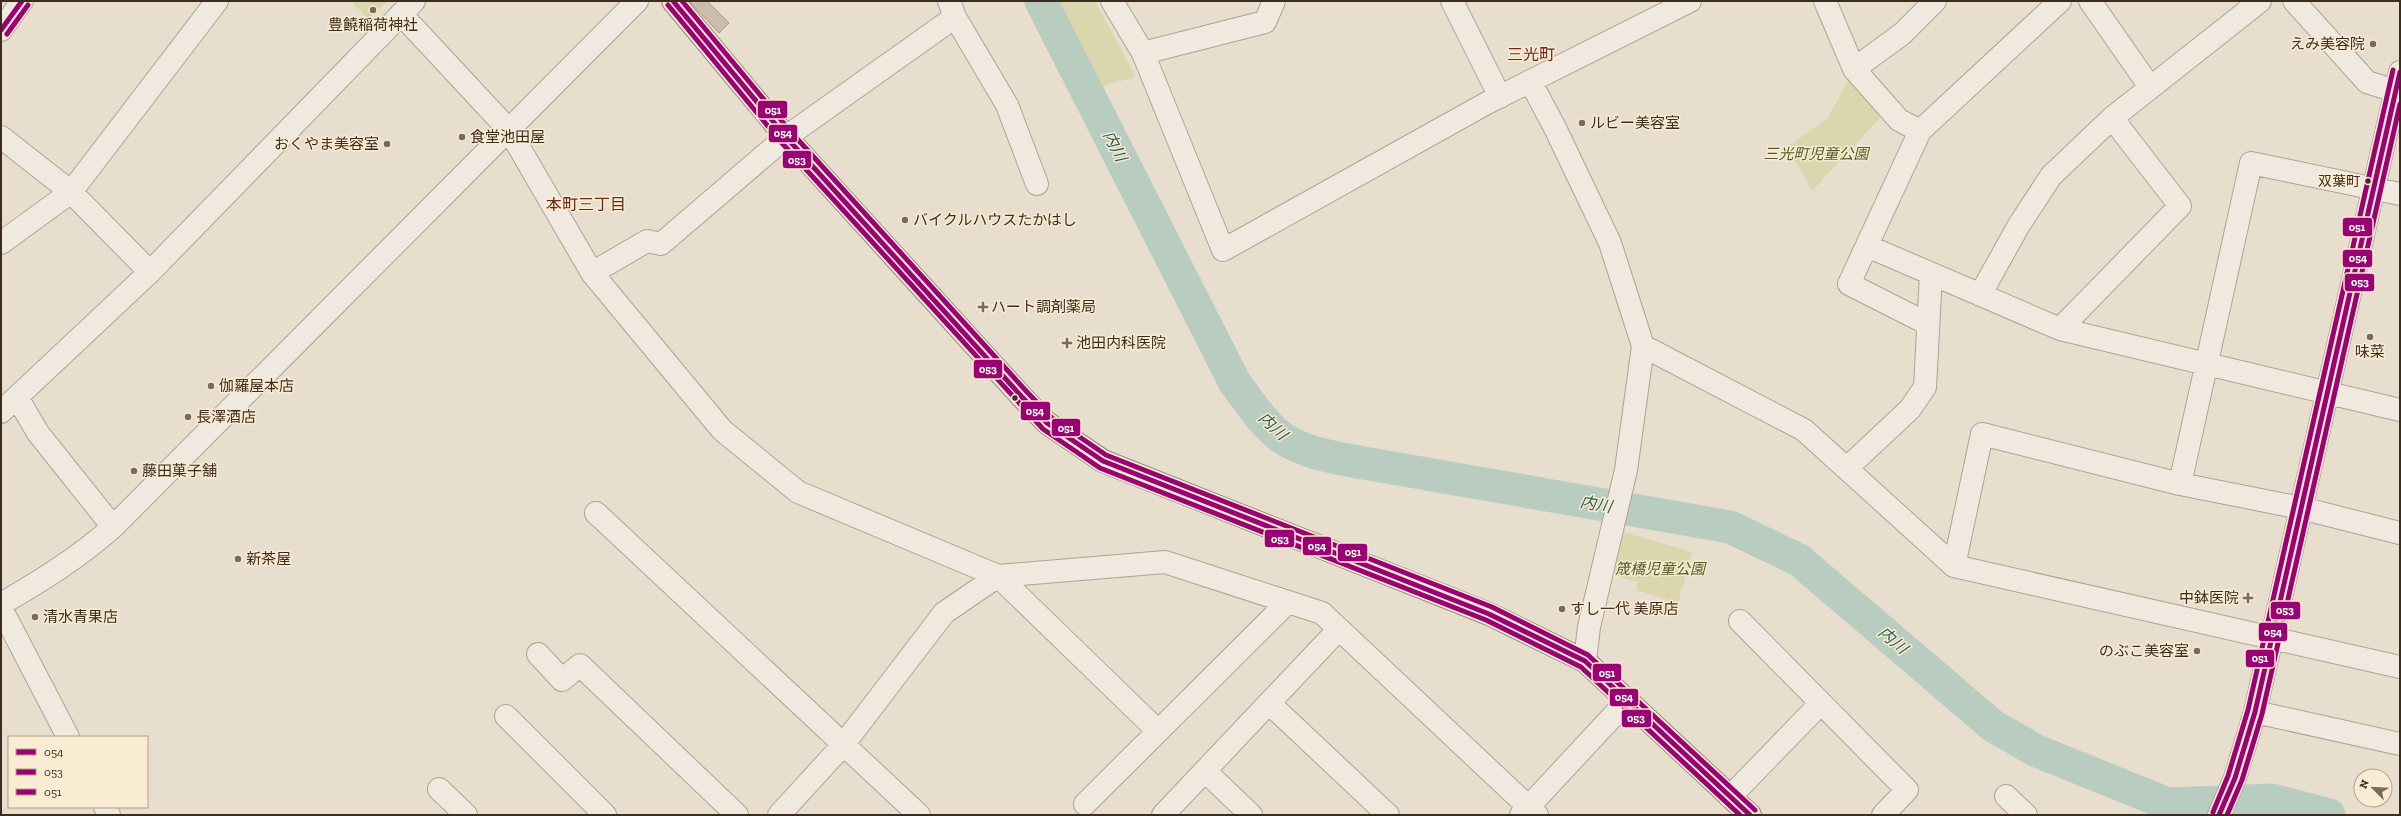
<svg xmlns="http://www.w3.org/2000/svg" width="2401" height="816" font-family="'Zilla Slab','Noto Sans JP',serif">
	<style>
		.green { fill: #dad7ae }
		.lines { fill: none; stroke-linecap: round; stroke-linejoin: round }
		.river { stroke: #b9ccc0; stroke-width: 33 }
		.building { fill: #ccbcad; stroke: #a9998c }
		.minor-casing { stroke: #ada396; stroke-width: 24 }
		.major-casing { stroke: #92897d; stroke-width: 24 }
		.minor { stroke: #efe9e0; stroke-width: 22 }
		.major { stroke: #e7dfd0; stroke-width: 22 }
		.bus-1-casing { stroke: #f9ecd3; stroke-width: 8 }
		.bus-2-casing { stroke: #f9ecd3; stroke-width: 8 }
		.bus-3-casing { stroke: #f9ecd3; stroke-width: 8 }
		.bus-1 { stroke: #9a0273; stroke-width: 5 }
		.bus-2 { stroke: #9a0273; stroke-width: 5 }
		.bus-3 { stroke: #9a0273; stroke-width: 5 }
		.poi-dot { fill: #796a5b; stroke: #f9ecd3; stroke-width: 1.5 }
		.bus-dot { fill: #3d2b1d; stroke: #f9ecd3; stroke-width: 1.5 }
		.labels { text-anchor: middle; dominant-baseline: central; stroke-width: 3; stroke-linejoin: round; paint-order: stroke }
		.bus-label { font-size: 14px; fill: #3d2b1d; stroke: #f9ecd3; text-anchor: end }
		.poi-label { font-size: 15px; fill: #3d2b1d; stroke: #f9ecd3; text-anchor: start }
		.park-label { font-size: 15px; font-style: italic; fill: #505c21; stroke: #f9ecd3 }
		.neighbourhood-label { font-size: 16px; fill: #6e2618; stroke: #f9ecd3 }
		.water-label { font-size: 16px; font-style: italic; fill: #2b5e59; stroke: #f9ecd3 }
		.line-badge { stroke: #f9ecd3; stroke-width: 1.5 }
		.badge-label { font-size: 11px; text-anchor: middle; font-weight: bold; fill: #fff }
	</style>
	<rect width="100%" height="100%" fill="#e8decd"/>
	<!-- green -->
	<path class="green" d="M351,1H388L368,19Z
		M1052,1H1095L1136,77L1098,87Z
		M1851,75L1880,118L1812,191L1787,147L1827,119Z
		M1620,531L1692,552L1678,603L1636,590L1638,582L1607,573Z"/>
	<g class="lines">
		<!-- river -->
		<path class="river" d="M1041,1L1235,383C1250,402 1264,426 1284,439C1305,453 1333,457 1358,462L1730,527L1799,560L1993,726L2037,751L2168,804L2272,800L2329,815"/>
	</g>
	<!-- building -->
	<path class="building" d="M689,1H707L729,23L719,33Z"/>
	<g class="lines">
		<defs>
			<path id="minor" d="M949,1L955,17L1007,105L1037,184
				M1112,1L1143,53L1223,250L1487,103L1690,1
				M1452,1L1500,97
				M1825,1L1854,69L1899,120L1920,131
				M2090,1L2150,87
				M2294,1L2367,82L2395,91
				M401,14L509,130L592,273L722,430L798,492L998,576L1158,731
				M1,30L22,1
				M1143,53L1265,22L1274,1
				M1854,69L1902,34L1935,1
				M1530,81L1555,128L1610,243L1643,346L1626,470L1589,627L1585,661
				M1,137L71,192L150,272
				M1,243L71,192L217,1
				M1867,246L2060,329L2400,410
				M592,273L647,241L661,244L786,137L955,17
				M1980,295L2019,225L2051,176L2112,118L2260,1
				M1928,324L1849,284L1920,131L2060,1
				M2060,329L2180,206L2112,118
				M1643,346L1804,430L1954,566L2400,667
				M17,397L38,433L113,527
				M1,412L150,272L414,1
				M1847,468L1910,409L1925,387L1931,274
				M2180,484L2251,163L2400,194
				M596,513L919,815
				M1954,566L1982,434L2180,484L2301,508L2400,533
				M1,604C41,581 78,558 113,527L637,1
				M1,608L68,737
				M1740,621L1907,790L1883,815
				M538,654L562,680L580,665L737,815
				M1269,703L1388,815
				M2255,712L2400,744
				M506,716L605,815
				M1205,771L1251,815
				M439,789L466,815
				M2006,796L2026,815
				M1730,797L1821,703
				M1085,804L1288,602
				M105,807L109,815
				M779,815L843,745L944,613L998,576L1165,562L1322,613L1537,815
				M1163,815L1339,629
				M1521,815L1627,701
				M2219,815L2235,778L2255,712L2400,72"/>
			<path id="major" d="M673,1L786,137L1022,397L1047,423L1103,461L1489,614L1585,661L1750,815"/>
		</defs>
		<!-- minor casing -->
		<use href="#minor" class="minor-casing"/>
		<!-- major casing -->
		<use href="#major" class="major-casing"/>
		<!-- minor -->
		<use href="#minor" class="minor"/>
		<!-- major -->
		<use href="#major" class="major"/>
		<defs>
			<path id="bus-1" d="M673,1L786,137L1022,397L1047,423L1103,461L1489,614L1585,661L1750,815
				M1,30L22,1
				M2219,815L2235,778L2255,712L2400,72"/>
			<path id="bus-2" d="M668,5L781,142L1043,429L1100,468L1486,620L1581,667L1740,815
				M7,34L28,5
				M2227,815L2242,780L2262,714L2400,104"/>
			<path id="bus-3" d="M682,1L791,132L1027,392L1052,418L1106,455L1492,607L1588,655L1755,810
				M2213,812L2228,776L2248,710L2393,70"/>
		</defs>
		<!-- bus-1 casing -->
		<use href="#bus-1" class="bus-1-casing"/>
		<!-- bus-2 casing -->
		<use href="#bus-2" class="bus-2-casing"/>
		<!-- bus-3 casing -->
		<use href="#bus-3" class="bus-3-casing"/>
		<!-- bus-1 -->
		<use href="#bus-1" class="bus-1"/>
		<!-- bus-2 -->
		<use href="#bus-2" class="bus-2"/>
		<!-- bus-3 -->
		<use href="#bus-3" class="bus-3"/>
	</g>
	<!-- markers -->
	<g class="poi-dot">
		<circle cx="373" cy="10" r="4"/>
		<circle cx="2373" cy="44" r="4"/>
		<circle cx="1582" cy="123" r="4"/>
		<circle cx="462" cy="137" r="4"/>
		<circle cx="387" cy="144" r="4"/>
		<circle cx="905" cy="220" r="4"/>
		<path d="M981 301h4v4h4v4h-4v4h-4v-4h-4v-4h4z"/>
		<circle cx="2370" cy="337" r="4"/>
		<path d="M1065 337h4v4h4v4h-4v4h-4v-4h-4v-4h4z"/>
		<circle cx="211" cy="386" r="4"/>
		<circle cx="188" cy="417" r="4"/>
		<circle cx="134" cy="471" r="4"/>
		<circle cx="238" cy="559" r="4"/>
		<path d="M2246 592h4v4h4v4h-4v4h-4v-4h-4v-4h4z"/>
		<circle cx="1562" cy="609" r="4"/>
		<circle cx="35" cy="617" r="4"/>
		<circle cx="2197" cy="651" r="4"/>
	</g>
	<g class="bus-dot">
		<circle cx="2368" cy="181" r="3.5"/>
		<circle cx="1015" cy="398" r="3.5"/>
	</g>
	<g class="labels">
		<!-- bus labels -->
		<g class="bus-label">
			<text x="2360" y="181">双葉町</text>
		</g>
		<!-- poi labels -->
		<g class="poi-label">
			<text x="373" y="25" text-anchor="middle">豊饒稲荷神社</text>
			<text x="2365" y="44" text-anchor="end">えみ美容院</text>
			<text x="1590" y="123">ルビー美容室</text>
			<text x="470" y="137">食堂池田屋</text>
			<text x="379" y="144" text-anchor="end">おくやま美容室</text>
			<text x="913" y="220">バイクルハウスたかはし</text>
			<text x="991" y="307">ハート調剤薬局</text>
			<text x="1076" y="343">池田内科医院</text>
			<text x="2370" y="352" text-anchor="middle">味菜</text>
			<text x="219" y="386">伽羅屋本店</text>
			<text x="196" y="417">長澤酒店</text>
			<text x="142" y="471">藤田菓子舗</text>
			<text x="246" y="559">新茶屋</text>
			<text x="2239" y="598" text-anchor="end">中鉢医院</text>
			<text x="1570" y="609">すし一代 美原店</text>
			<text x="43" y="617">清水青果店</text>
			<text x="2189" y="651" text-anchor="end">のぶこ美容室</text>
		</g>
		<!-- park labels -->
		<g class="park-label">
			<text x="1816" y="154">三光町児童公園</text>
			<text x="1660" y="569">筬橋児童公園</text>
		</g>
		<!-- neighbourhood labels -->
		<g class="neighbourhood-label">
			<text x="1531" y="54">三光町</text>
			<text x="586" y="204">本町三丁目</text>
		</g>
		<!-- water labels -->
		<g class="water-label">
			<text transform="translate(1115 146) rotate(63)">内川</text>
			<text transform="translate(1273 426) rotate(43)">内川</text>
			<text transform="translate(1596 504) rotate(10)">内川</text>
			<text transform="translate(1893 640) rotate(41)">内川</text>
		</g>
	</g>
	<g class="line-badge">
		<rect x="757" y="100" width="31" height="19" rx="4" fill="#9a0273"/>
		<rect x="768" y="124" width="30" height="19" rx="4" fill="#9a0273"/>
		<rect x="782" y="150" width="30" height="19" rx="4" fill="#9a0273"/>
		<rect x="2342" y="217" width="31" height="20" rx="4" fill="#9a0273"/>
		<rect x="2342" y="249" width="31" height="19" rx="4" fill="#9a0273"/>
		<rect x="2344" y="273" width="31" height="19" rx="4" fill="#9a0273"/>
		<rect x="973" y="359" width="30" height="20" rx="4" fill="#9a0273"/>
		<rect x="1020" y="401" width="31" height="20" rx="4" fill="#9a0273"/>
		<rect x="1051" y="418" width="30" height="19" rx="4" fill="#9a0273"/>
		<rect x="1264" y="529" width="31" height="19" rx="4" fill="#9a0273"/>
		<rect x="1302" y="536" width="30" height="20" rx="4" fill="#9a0273"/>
		<rect x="1337" y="543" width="31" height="19" rx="4" fill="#9a0273"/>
		<rect x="2270" y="601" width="31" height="19" rx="4" fill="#9a0273"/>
		<rect x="2258" y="622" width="30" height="20" rx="4" fill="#9a0273"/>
		<rect x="2245" y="649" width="30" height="19" rx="4" fill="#9a0273"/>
		<rect x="1592" y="663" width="30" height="19" rx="4" fill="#9a0273"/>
		<rect x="1609" y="688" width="30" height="19" rx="4" fill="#9a0273"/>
		<rect x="1621" y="709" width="31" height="19" rx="4" fill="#9a0273"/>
	</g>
	<g class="badge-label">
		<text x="773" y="114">051</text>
		<text x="783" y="137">054</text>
		<text x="797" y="164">053</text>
		<text x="2357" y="231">051</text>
		<text x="2358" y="262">054</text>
		<text x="2360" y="286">053</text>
		<text x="988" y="373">053</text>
		<text x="1035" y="415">054</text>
		<text x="1066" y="432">051</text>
		<text x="1280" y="543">053</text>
		<text x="1317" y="550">054</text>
		<text x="1353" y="556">051</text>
		<text x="2285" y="614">053</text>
		<text x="2273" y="636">054</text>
		<text x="2260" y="662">051</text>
		<text x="1607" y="677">051</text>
		<text x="1624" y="701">054</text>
		<text x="1636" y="722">053</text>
	</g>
	<!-- border -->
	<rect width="2401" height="816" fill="none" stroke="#3d2b1d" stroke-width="4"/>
	<!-- legend -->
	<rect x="8" y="736" width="140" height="72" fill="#f9ecd3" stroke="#ae9f8a"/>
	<rect x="16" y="749" width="20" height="6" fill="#9a0273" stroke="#ae9f8a"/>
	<text x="44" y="756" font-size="12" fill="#3d2b1d">054</text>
	<rect x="16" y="769" width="20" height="6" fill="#9a0273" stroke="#ae9f8a"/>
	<text x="44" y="776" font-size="12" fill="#3d2b1d">053</text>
	<rect x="16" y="789" width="20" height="6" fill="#9a0273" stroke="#ae9f8a"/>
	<text x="44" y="796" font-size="12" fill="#3d2b1d">051</text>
	<!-- north arrow -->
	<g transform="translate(2373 788) rotate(294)"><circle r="19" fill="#f9ecd3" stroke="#ae9f8a"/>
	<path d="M0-3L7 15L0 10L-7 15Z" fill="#796a5b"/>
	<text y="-6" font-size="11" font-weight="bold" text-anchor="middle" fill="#3d2b1d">N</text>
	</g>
</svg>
